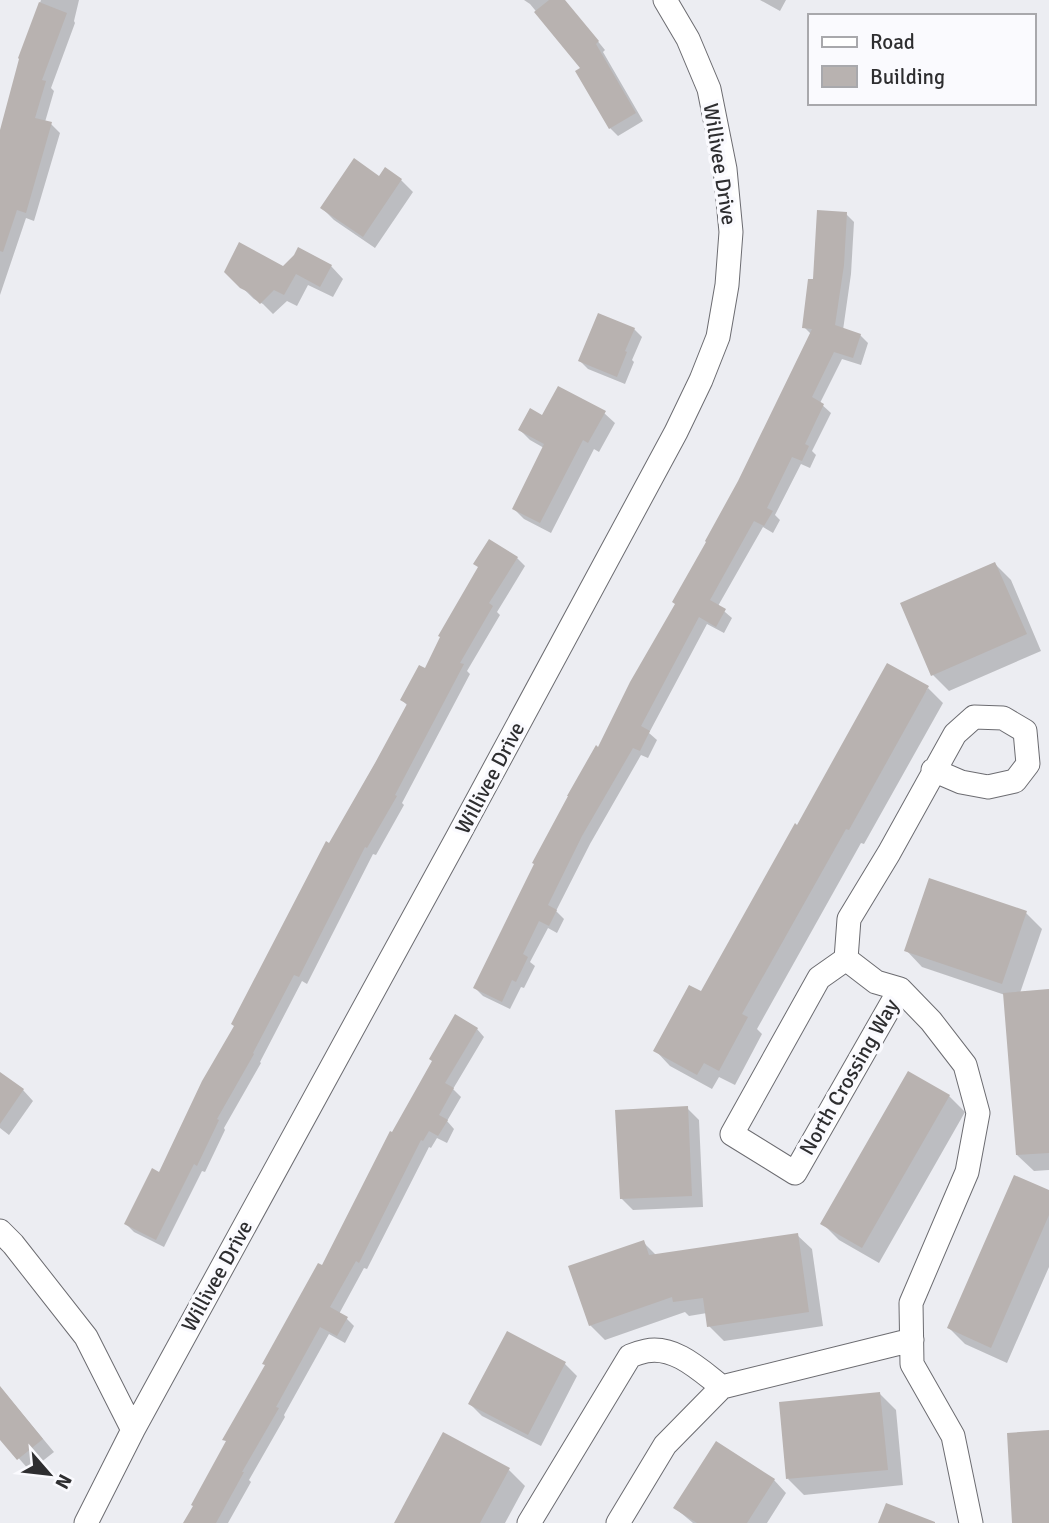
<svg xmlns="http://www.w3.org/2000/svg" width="1049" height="1523" font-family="Signika,sans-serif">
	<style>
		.shadow { fill: #0003 }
		.building { fill: #b8b2b0 }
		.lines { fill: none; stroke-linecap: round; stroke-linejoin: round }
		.minor-casing { stroke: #6c6c71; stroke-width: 25 }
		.minor { stroke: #fff; stroke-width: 23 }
		.labels { text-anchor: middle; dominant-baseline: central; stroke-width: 7; stroke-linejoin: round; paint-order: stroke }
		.street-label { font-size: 21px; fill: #2e2e30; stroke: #fafafe }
	</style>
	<rect width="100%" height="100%" fill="#ecedf2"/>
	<!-- shadow -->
	<path class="shadow" d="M41,0H79L74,21L75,23L51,88L54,91L45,122L51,124L60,133L34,221L26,218L0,295V138L20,58Z
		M524,0H564L605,50L603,52L643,121L618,136L610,128L583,68L530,4Z
		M760,0H786L780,11Z
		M379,178L401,180L413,192L375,248L334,220L322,208Z
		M846,214L854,222L851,274L843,330L860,335L868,343L861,365L842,359L820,403L831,413L812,451L816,455L810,468L801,464L775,515L780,520L773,533L763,527L718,606L732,618L724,633L707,624L649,733L657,740L648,758L641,755L590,844L556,911L564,919L557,933L548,928L530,962L535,966L524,988L521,987L510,1009L483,996L475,988L598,749L677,604L739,482L811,334L804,327L814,281Z
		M331,266L343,279L333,297L308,285L297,306L287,301L273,314L263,304L254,299L226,272Z
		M634,329L642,337L632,360L634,362L625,384L588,369L580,361Z
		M604,413L615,423L599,452L594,449L551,533L524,519L514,509L544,448L530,440L520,430L543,417Z
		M517,558L525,566L497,612L500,615L467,671L470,674L402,803L404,805L376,855L373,854L307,984L302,981L260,1062L261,1063L224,1128L225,1130L205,1172L202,1171L164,1247L134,1232L126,1224L160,1175L329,845L408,706L402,700Z
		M995,564L1011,580L1041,651L949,691L933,675Z
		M928,688L943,703L864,844L861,843L757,1029L762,1034L735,1085L719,1077L712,1089L670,1066L655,1050L701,994Z
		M1026,913L1042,929L1020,993L1049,991V1170L1034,1171L1017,1155L1005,995L922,967L906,950Z
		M477,1029L484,1037L453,1089L461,1097L447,1121L454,1129L447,1143L437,1138L431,1148L429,1147L367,1269L364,1268L339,1314L346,1318L354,1326L345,1343L329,1334L284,1415L285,1417L249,1480L251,1482L228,1523H185L322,1267Z
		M0,1074L23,1090L33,1101L9,1135L0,1128Z
		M949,1096L965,1112L879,1263L839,1240L823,1224Z
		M687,1108L699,1120L703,1207L633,1210L621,1198Z
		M1049,1192V1267L1007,1363L965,1344L949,1328Z
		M797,1235L812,1249L823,1326L724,1341L709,1326L707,1313L689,1316L685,1312L605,1340L590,1325L643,1242L657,1256Z
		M507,1334L565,1364L577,1376L541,1446L482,1416L470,1404Z
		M0,1387L54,1452L30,1471L0,1437Z
		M880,1394L896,1410L903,1485L804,1495L788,1479Z
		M509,1470L525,1486L505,1523H396Z
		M774,1480L786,1493L767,1523H693L675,1508Z"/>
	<!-- building -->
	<path class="building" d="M549,0H565L599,41L596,44L636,113L609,129L575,71L580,68L534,12Z
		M39,2L67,13L42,80L46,81L35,118L52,122L26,213L17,210L3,252L0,251V130L19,59L18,58Z
		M354,158L379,176L385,167L402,179L363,237L320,208Z
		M817,210L847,212L844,265L835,325L861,334L853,358L834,352L812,397L824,404L805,444L809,446L802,461L792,457L767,508L773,511L764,526L754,521L710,600L726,609L716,627L699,617L641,726L650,731L640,751L633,748L582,836L548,905L557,910L549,926L539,921L523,954L528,957L516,982L512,980L502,1002L473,988L534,864L532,863L568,796H567L596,745L598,747L630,682L675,604L672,602L706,542L705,541L738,481L812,329L802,328L808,279H813Z
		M239,242L283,266L294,255L298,247L332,265L320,287L296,274L284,295L274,290L260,304L248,292L240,288L224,272Z
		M598,313L635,328L625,351L627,352L617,377L578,361Z
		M558,386L606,411L588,443L583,440L540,523L512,509L544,444L518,430L530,408L542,415Z
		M489,539L518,557L489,603L493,606L460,663L464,664L395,795L397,796L367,848L365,847L299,977L294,975L253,1053L254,1054L217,1119L219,1120L197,1166L194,1164L156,1240L124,1224L152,1168L159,1172L202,1081L234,1026L231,1024L326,841L329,843L375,763L407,704L400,700L419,665L425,668L440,637L438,636L478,567L473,564Z
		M995,562L1027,634L931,676L900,603Z
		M887,663L929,686L849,830L846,829L742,1014L748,1017L719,1071L704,1063L697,1075L653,1051L689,985L701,991L795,823L797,825Z
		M929,878L1027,911L1002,984L904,951Z
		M1049,989V1153L1016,1155L1003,993Z
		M455,1014L478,1028L445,1083L454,1088L439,1115L448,1120L438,1136L429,1131L423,1141L421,1140L359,1263L356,1261L330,1307L348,1317L337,1336L320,1327L276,1407L279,1408L242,1472H244L216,1523H183L193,1506L191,1505L226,1441L222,1440L265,1365L262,1364L318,1263L322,1265L390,1131L392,1132L432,1061L429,1059Z
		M908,1071L950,1095L862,1248L820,1224Z
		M0,1072L24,1089L0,1124Z
		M688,1106L692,1196L620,1199L615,1110Z
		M1014,1175L1049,1190V1215L991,1348L947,1328Z
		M798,1233L809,1312L707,1327L703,1298L673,1302L672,1297L589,1326L568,1266L644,1240L649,1255Z
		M507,1331L566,1362L528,1435L468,1404Z
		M0,1386L43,1439L17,1460L0,1440Z
		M880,1392L888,1470L786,1479L779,1402Z
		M1049,1430V1523H1012L1007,1433Z
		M443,1432L510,1468L480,1523H394Z
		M716,1441L775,1479L747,1523H697L673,1508Z
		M886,1503L935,1522V1523H878Z"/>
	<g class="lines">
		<defs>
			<path id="minor" d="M933,770L961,782L988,787L1015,781L1028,764L1025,731L1003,718L974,717L955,734L889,853L849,919L846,959L876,982L900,989L931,1021L965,1065L978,1113L967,1172L911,1303L912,1364L953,1436L971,1523
				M846,959L819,978L732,1134L795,1173L900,989
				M0,1231L13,1244L86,1337L133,1430
				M86,1523L133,1430L457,838L676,432L701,380L718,337L727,285L731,232L725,169L709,89L688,39L665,0
				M529,1523L630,1356C635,1354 641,1352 646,1351C675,1345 701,1371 722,1387L912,1340
				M618,1523L665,1445L722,1387"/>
		</defs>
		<!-- minor casing -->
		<use href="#minor" class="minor-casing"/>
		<!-- minor -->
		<use href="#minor" class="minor"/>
	</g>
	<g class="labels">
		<!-- street labels -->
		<g class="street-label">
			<text transform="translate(720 164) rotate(81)">Willivee Drive</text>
			<text transform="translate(490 778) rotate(-62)">Willivee Drive</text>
			<text transform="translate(849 1077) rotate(-60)">North Crossing Way</text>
			<text transform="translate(217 1276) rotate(-61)">Willivee Drive</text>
		</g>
	</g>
	<!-- legend -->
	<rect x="808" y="14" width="228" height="91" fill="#fafafe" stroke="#a8a8ac" stroke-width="2"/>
	<rect x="822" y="37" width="35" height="10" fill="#ffffff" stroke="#a8a8ac" stroke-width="2"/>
	<text x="870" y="49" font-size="21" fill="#2e2e30">Road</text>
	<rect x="822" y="66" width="35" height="21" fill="#b8b2b0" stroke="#a8a8ac" stroke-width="2"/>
	<text x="870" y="84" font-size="21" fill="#2e2e30">Building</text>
	<!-- north arrow -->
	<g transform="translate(49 1474) rotate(118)" stroke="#fafafe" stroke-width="5" paint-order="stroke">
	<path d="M0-5L12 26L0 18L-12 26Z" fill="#2e2e30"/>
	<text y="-10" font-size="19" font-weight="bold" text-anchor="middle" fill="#2e2e30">N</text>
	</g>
</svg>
